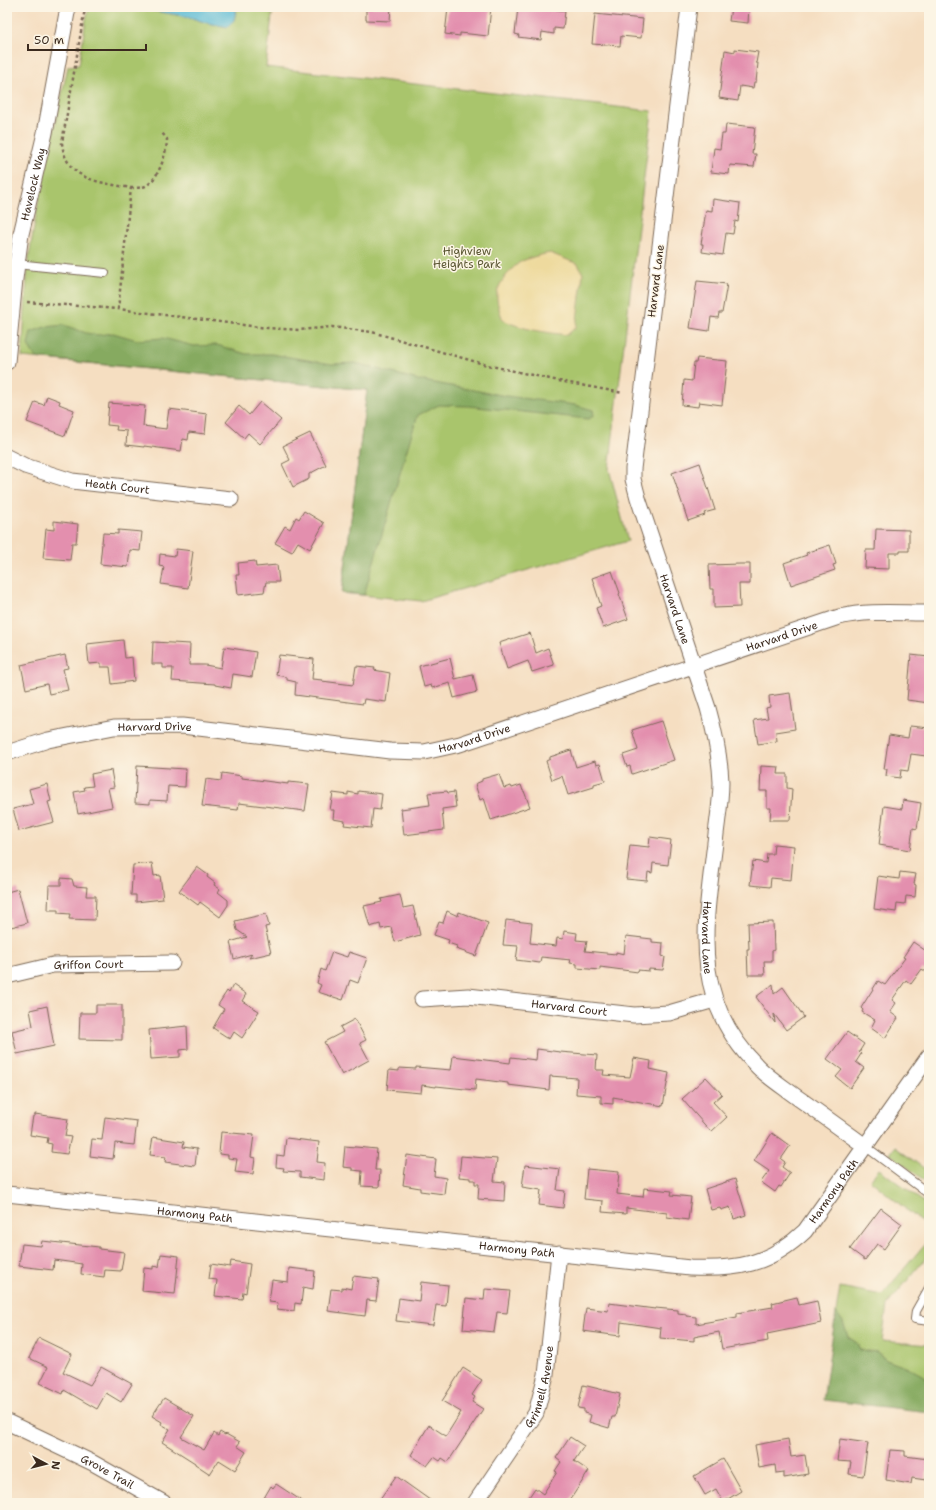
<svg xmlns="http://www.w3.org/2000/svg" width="936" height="1510" font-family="'Shantell Sans',sans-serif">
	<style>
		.green { fill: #a9c56c; stroke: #727845 }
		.forest { fill: #86aa60; stroke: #606a3f }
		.sand { fill: #eeda9e; stroke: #94825e }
		.water { fill: #57bad6; stroke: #49727a }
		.building { fill: #e38fae }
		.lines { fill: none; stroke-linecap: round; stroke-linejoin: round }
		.service-casing { stroke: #7c6957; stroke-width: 10 }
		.minor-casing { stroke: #7c6957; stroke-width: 17 }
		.path { stroke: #7c6957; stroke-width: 2.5; stroke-dasharray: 3 3; stroke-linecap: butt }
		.service { stroke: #fff; stroke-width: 8 }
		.minor { stroke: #fff; stroke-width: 15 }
		.labels { text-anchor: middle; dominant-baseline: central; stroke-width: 3; stroke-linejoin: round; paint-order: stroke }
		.street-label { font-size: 11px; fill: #3b2a1e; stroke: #fcf5e5 }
		.park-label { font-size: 11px; fill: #5c5835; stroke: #fcf5e5 }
	</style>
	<rect width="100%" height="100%" fill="#fcf5e5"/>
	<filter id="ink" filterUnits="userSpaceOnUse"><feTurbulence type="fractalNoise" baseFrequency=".025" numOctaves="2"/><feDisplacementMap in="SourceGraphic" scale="8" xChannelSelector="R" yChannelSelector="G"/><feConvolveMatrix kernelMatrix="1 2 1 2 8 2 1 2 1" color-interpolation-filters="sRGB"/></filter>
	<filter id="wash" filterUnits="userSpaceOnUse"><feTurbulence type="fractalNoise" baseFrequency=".012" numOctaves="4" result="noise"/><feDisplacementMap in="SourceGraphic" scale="16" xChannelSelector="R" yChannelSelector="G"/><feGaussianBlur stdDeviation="0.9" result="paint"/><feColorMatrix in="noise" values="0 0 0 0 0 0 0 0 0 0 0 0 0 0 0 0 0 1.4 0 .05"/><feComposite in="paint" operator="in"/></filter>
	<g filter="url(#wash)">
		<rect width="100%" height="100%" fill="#f5dec1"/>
		<!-- green -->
		<path class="green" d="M89,7H140L143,9L189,17L207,23L234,20L237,7H273L266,67L652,111L609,469L628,541L421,601L342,593L367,390L22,357L28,262L39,198L68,66L79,65L86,19Z
			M895,1147L929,1172V1184L890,1154Z
			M879,1169L929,1206V1228L870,1180Z
			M929,1239V1254L887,1305L882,1341L929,1345V1379L886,1360L877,1352L860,1350L857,1343L848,1337L836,1312L840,1287L882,1295Z"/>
		<!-- forest -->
		<path class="forest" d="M64,325L86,333L98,335L113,333L137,340L163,338L194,346L217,345L246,354H271L332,364L355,363L418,380L506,396L575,405L593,410L594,416L588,419L468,406L439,405L418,415L411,436L364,595L342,593L367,390L36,358L28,345L31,332L45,327Z
			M836,1312L843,1322L848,1337L857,1343L860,1350L877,1352L886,1360L911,1369L929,1379V1412L823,1400Z"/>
		<!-- sand -->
		<path class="sand" d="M550,253L578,264L583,274L576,327L567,335C545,332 523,330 503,320C500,312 496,302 497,293C498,283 514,265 522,261C531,257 540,255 550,253Z"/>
		<!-- water -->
		<path class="water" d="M140,7H237L234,20L228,27L207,23L189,17L143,9Z"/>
		<g id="blocks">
			<!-- building -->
			<path class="building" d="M366,7H391L390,21L366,20Z
				M466,7H491L488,36L460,33V36L445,34L448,8L466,9Z
				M518,7H539L565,11L563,29L554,28V34L542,32L541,40L518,37L519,35L515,34Z
				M731,7H749L748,23L729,21Z
				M595,14L643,19L641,38L621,36L620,46L592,44Z
				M735,49L758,52L756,63H758L756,82H754L753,88L740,86L738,101L719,98L725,50L735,52Z
				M726,124L755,127L752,154H756L754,167L730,165L729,174L711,172L714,148L720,149L722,134H725Z
				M713,199L740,203L738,222L735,221L733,234L726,233L723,255L702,252L703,244H701L706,210L712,211Z
				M697,281L727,284L722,313H719L718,318L711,317L709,331L690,328Z
				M697,358L727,361L722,405L699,402L698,407L682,405L684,380L692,381L694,363H696Z
				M47,396L60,401L59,404L74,410L65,436L27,422L35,402L44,405Z
				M260,402L281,420L260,444L248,433L244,438L226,422L239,406L249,415Z
				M109,403L145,406L143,426L166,429L169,409L207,414L205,434L189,432L188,440L183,439L181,451L144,446V447L126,445L127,431L116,430L117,426L107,425Z
				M310,433L326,465L309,474V479L293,487L282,464L290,460L283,446Z
				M700,463L715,510L704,513L705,515L688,521L672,473Z
				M304,511L324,523L310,549L298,542L292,552L275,543L285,526L290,529L296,517L299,519Z
				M54,521L78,524L76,543H72L70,560L43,558L46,529L54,530Z
				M876,529L909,530V551H900V553H889V569L865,568L866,550H875Z
				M118,530L142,532L140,551L130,550L128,567L100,564L103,533L118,534Z
				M830,545L836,564L833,565L835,570L791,585L784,563L807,555L806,553Z
				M176,549L193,551L188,588L161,584L164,567L159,566L160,554L175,556Z
				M255,561L256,567L277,565L279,582H266L264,592L238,595L236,575H239L238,563Z
				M740,564H750V584H739L740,607L714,608V589H710L709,565Z
				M612,571L620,593L619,594L628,619L603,628L596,608L601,606L592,578Z
				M530,633L536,653L548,648L554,665L532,672L528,661L507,669L499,643Z
				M123,640L125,658L132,657L134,681L112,684L110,667H101V663L89,664L87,644Z
				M153,642L190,644L189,665H205L221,668L224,647L256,652L252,677L233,674L231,688L215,685V684L172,681L173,668H163V664H152Z
				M65,655L68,668L63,669L68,690L49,694L47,684L26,689L21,665Z
				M279,655L314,659L312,679L322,680V681L353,685L356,666L375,668L374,670L390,673L386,702L364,699L363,704L295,695L296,682L287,680V677L276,675Z
				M911,655L929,657V703L907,700Z
				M450,658L455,679L473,675L477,692L454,698L450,683L432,688L431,685L424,687L419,666Z
				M790,693L795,729L776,732L777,741L758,744L754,720L768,718L766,708L770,707L769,696Z
				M661,721L674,760L632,774L630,766L627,767L623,755L638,750L632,730Z
				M910,726L929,728L926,756L911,754L908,771L901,770L900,778L886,776L887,769H884L889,735L908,738Z
				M571,750L576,767L595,761L596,765L600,764L605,781L594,784V787L568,795L562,776L552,780L546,761L550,759V757Z
				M137,766L186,769L185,787L168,786L167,801L150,800V804L135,803Z
				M761,766L779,767L778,774H787V788L792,789L790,820H770L771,808H767V791H760Z
				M111,770L114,787L108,788L112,807L78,814L74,792L85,790L84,787L93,786L91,774Z
				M222,773L242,776V778L288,784V782L309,784L305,811L239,803L238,810L202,806L206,779L221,781Z
				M499,774L504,788L511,786L512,788L521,785L523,791H524L530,807L491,820L484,798L480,800L475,784L482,781V779Z
				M47,784L51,801L48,802L54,822L19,831L13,809L33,804L29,789Z
				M358,791L382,794L380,810L373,809L371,828L344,825L345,821L333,819L334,810H330L333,793L348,795V792L358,794Z
				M447,791L448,793L454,792L456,807L442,809L444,830L404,835L401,809L430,805L428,793Z
				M903,800L921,803L917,829L913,828L910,850L879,845L884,806L902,809Z
				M650,837L671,840L668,865L653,863L652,873L648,872L647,881L626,879L630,845L649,847Z
				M774,844L794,846L791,880L771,878L770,887L750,885L753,861L766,863L767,854H773Z
				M152,863L154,876L160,875L163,899L136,902V895H131L133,865Z
				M197,867L208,875L207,877L215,883L214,885L220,889L218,892L228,900V905L220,917L200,902L198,905L179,891Z
				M900,872L916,874L914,884L916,885L915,897L906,896L905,904L897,903L896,912L874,909L878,876L899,879Z
				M61,878L72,879L74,886L87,887L86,896H96L95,920L69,919L70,914L58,913V910H48L49,885H61Z
				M18,889L27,923L11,927L7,913V892Z
				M400,895L403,908L413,906L420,935L395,942L391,927L381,929L380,924L370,927L364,906L382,902L381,899Z
				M447,911L458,916L459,912L488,923L476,956L456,949L457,946L448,943L449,940L434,935L439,922L443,923Z
				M266,914L269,926L265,927L271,953L249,958L252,954L234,959L230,942L247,937L237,930L235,921Z
				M506,920L532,923L530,943L556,946L557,938L563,939L564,931L577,933L576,940L587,941L585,951L616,954V952L624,954L626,936L652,939V942L663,943L662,956L665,957L663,970L649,969V971L638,970V972L600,967V970L577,968V964L570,963L571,960L541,957L540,963L516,960L518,946L503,945Z
				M773,922L774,950L772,951V961H764L765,975H748L747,949H749L748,923Z
				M913,942L929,953V974L922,969L911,984L906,980L892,1000L896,1003L890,1012L898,1018L885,1038L871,1028L875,1020L862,1012L863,1010L861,1008L878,981L885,985L905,958L903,957Z
				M332,952L347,957L349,952L367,958L358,983L350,980L343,1000L318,992L321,985L317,983L321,969L325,971Z
				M773,984L774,994L783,987L804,1017L786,1030L774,1014L775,1023L756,997Z
				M233,985L246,994L242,1001L259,1011L242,1038L234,1032L230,1039L213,1028L224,1009L218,1005L227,991L229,993Z
				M96,1005H122V1040L79,1039L80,1013H96Z
				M47,1006L54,1046L17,1054L12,1031L33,1026L30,1010Z
				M355,1019L366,1040L360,1043L369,1060L342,1075L324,1042L343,1032L340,1027Z
				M187,1026L188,1049L180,1050V1057L151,1059L149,1030Z
				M847,1032L864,1044L859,1052L861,1054L856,1062L864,1068L850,1088L836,1077L842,1070L827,1059Z
				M537,1049L560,1052L597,1055L596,1070H604L603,1075L630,1077L634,1058L651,1061L650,1069L669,1073L663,1106L613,1097V1104L601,1103V1096L576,1094L577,1078L550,1076L549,1090L508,1085V1083L476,1079L475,1090L436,1086V1087L422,1085L421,1093L387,1090L389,1070L399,1071V1068L416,1069V1067L451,1070L453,1056L510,1063L511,1057L536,1060Z
				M706,1077L722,1094L713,1102L727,1117L711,1132L682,1099Z
				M35,1114L68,1119L65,1136L71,1137L67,1154L51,1152L52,1144L47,1143L48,1138L30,1135L33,1116H35Z
				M105,1117L137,1121L134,1145L115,1143L113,1159L90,1156L92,1139L102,1140Z
				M221,1132L254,1135L251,1157L255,1158L253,1174L235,1172L237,1159L228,1158V1155L219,1154Z
				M772,1133L790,1146L781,1159L785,1162L782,1167L790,1173L781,1187L779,1186L775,1192L761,1182L769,1171L754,1161Z
				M153,1137L184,1142L183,1147L197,1149L195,1166L165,1162L166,1157L150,1155Z
				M286,1138L319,1142L317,1162L325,1163L324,1180L300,1177V1172L283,1171L284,1168L276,1167L277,1155L284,1156Z
				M345,1146L377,1149L375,1170H380L379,1187L361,1186L362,1171L352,1170V1168L343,1167Z
				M407,1155L436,1159L434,1176L446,1178L444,1194L420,1191V1188L403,1185Z
				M461,1156L497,1159L494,1181L505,1182L504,1201L478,1199L479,1184H475V1180H470V1178L459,1177Z
				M525,1165L560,1169L557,1190L565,1191L563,1208L539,1205L541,1190L522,1187Z
				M587,1169L619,1172L617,1194L643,1197L644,1188L672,1191L671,1195L691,1197L688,1220L667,1217V1213L626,1208V1214L602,1212L603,1201L584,1199Z
				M735,1179L746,1215L734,1219L730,1207L721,1210L720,1208L711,1210L705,1189Z
				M881,1208L902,1224L884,1249L877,1244L865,1260L850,1249Z
				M42,1241L99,1247V1249L124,1252L121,1271L105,1270L104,1277L81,1274L82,1264L54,1260L53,1270L19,1266L22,1244L41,1246Z
				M161,1254L179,1256L175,1294L142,1291L144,1268L153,1269V1266L159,1267Z
				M231,1261L250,1264L246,1293L243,1292L242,1299L215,1296L217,1280L209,1279L211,1264L230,1267Z
				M289,1268L315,1271L313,1289L303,1287L301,1304L295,1303L294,1311L277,1309L278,1303L269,1302L272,1280L288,1282Z
				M353,1276L379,1279L376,1301L367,1300L365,1316L328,1311L331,1289L342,1290V1287L351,1289Z
				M421,1282L448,1285L446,1306L436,1305L433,1325L396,1321L399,1298L419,1301Z
				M485,1289L510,1291L507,1313L497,1312L494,1332L463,1329L466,1298L484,1300Z
				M797,1297L799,1305L817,1301L821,1323L767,1334L768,1341L722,1349L719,1332L694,1337V1341L660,1338L661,1328L621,1322L620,1336L583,1331L586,1308L608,1311L609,1303L655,1309V1308L678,1310V1313L686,1314V1316L696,1317V1324L737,1317V1313L773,1307L772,1303Z
				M39,1338L72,1354L63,1372L90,1385L101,1367L132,1384L121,1402L106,1393L97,1409L64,1390L63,1394L40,1383L48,1367L29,1358Z
				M463,1368L482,1380L472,1395L475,1397L472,1402L483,1409L448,1462L442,1458L440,1461L434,1457L427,1466L411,1455L429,1425L446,1436L461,1412L442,1401Z
				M583,1385L620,1394L615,1417H612L609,1428L589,1422L591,1415L584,1413V1409L578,1408Z
				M164,1398L194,1416L181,1437L204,1450L214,1433L218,1436L220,1432L225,1435L226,1434L240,1442L237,1446L246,1452L235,1470L219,1460L210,1474L195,1464V1463L162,1442L170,1429L161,1424L162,1422L152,1416Z
				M570,1437L584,1446L574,1461L589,1471L568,1503H525L535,1488L543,1494L557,1472L555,1471L561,1462L556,1458Z
				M788,1439L791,1457L805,1455L808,1474L784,1478V1472L776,1473L775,1465L759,1468L755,1445Z
				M840,1439L868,1443L863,1476L849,1474L851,1462L837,1461Z
				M890,1450L905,1451V1456L928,1459L926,1480L912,1478L911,1484L886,1480Z
				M723,1459L741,1491L723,1502L716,1489L705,1495L694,1476Z
				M396,1476L434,1503H377Z
				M276,1484L305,1503H261L271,1486L273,1488Z"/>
		</g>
	</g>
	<g filter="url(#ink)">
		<use href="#blocks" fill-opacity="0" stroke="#7c6957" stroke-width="1"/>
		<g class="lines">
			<defs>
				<path id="service" d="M16,264L105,273
					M865,1146L929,1194
					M929,1288L916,1311L915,1319L929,1321"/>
				<g id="minor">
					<path id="s1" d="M689,7L633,469V479L638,498L708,708C715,733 720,757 721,782C721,799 718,817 716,834C706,923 687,995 758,1067C770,1079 785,1088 798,1098C821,1114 843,1130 865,1146"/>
					<path id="s2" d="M7,362L15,279L21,234L45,133L68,7"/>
					<path id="s3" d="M7,457L25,466L72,481L231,499"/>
					<path id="s4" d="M7,753L48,740L114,727L182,726L390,751L424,752L460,744L839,617C868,610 899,613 929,613"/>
					<path id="s5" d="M7,976L53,965L172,963"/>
					<path id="s6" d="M422,999L468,996L634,1015L669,1013L714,1000"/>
					<path id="s7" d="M7,1194L690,1268C737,1270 769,1265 805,1231L929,1056"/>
					<path id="s8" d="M7,1422L93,1463L164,1503"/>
					<path id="s9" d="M475,1503L536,1413L546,1375L559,1253"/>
				</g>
			</defs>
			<!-- service casing -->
			<use href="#service" class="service-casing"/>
			<!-- minor casing -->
			<use href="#minor" class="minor-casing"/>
			<!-- path -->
			<path class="path" d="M87,7L84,14L62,143C66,181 100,182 131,188L118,309
				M131,188C136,188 143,188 147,185C159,178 167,152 167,139L162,133
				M27,302L118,309L267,328L300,330L332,327L372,332L487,365L559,381L623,393
				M7,1084L8,1089L7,1150"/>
			<!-- service -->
			<use href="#service" class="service"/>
			<!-- minor -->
			<use href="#minor" class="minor"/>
		</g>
	</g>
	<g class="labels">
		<!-- street labels -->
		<g class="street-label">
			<text stroke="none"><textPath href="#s2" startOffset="180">Havelock Way</textPath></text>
			<text transform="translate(656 281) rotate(-83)">Harvard Lane</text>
			<text stroke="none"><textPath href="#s3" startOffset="115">Heath Court</textPath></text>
			<text stroke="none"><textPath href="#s1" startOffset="612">Harvard Lane</textPath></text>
			<text stroke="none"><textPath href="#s4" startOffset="798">Harvard Drive</textPath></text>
			<text stroke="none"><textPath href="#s4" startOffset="151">Harvard Drive</textPath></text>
			<text stroke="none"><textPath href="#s4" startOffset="474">Harvard Drive</textPath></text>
			<text stroke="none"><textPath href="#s1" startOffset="948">Harvard Lane</textPath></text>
			<text stroke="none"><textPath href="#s5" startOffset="83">Griffon Court</textPath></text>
			<text stroke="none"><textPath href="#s6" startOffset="148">Harvard Court</textPath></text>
			<text stroke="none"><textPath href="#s7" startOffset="861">Harmony Path</textPath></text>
			<text stroke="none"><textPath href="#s7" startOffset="189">Harmony Path</textPath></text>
			<text stroke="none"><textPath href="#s7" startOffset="513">Harmony Path</textPath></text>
			<text stroke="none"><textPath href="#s9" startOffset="135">Grinnell Avenue</textPath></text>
			<text stroke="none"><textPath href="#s8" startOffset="112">Grove Trail</textPath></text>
		</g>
		<!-- park labels -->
		<g class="park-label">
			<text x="467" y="251">Highview<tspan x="467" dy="13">Heights Park</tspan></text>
		</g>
	</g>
	<!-- margin -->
	<rect width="936" height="1510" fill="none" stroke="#fcf5e5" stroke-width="24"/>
	<!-- north arrow -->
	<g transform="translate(46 1464) rotate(97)" stroke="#fcf5e5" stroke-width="3" paint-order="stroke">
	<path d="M0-3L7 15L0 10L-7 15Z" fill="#3b2a1e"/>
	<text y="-6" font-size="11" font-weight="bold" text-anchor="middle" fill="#3b2a1e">N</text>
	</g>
	<!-- scale -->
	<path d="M28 44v6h118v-6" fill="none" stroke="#3b2a1e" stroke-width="2"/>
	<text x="34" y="44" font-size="12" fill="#3b2a1e" stroke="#fcf5e5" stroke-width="3" paint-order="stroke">50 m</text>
</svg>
